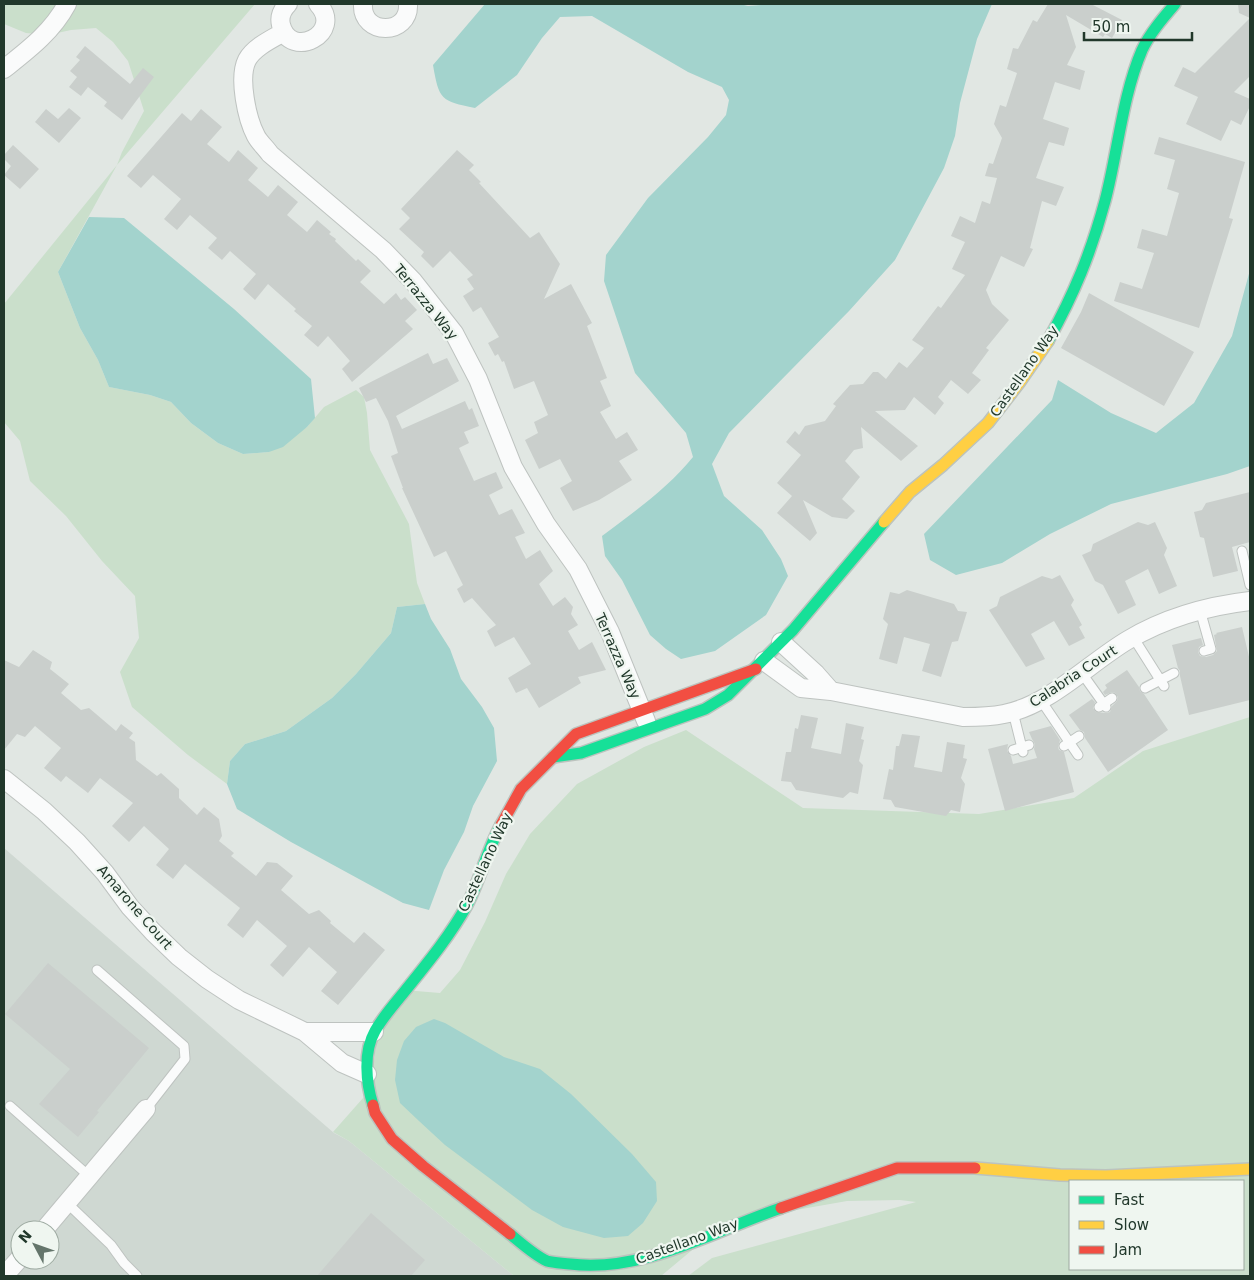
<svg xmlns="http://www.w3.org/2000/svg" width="1254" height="1280" font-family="'DejaVu Sans',sans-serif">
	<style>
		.built { fill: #cfd8d2; fill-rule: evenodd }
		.green { fill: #cadfcb; fill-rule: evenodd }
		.water { fill: #a3d3cd }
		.building { fill: #cacfcc }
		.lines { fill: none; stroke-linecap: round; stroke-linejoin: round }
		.lane-casing { stroke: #bec3c0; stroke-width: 11 }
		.street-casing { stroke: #bec3c0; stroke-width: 20 }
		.fast-casing { stroke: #bcc3be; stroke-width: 14 }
		.slow-casing { stroke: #bcc3be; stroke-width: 14 }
		.jam-casing { stroke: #bcc3be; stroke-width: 14 }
		.lane { stroke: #fafbfb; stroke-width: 9 }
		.street { stroke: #fafbfb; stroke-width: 18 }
		.fast { stroke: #16e098; stroke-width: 11 }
		.slow { stroke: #ffcf43; stroke-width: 11 }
		.jam { stroke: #f24e42; stroke-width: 11 }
		.labels { text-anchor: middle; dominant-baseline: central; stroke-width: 4.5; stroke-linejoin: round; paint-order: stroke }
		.street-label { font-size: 14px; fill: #21382b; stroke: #eff6f0 }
	</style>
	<rect width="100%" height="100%" fill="#e1e7e3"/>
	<!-- built -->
	<path class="built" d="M4,848L334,1133L349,1141L514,1276H4ZM20,1230H50V1260H20Z"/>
	<!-- green -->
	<path class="green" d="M4,4H255L117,165L58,272L80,328L98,360L109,387L150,395L171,402L191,423L218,443L243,454L269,452L307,427L324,407L356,390L364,397L367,413L370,450L409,524L417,583L425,604L397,607L391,633L356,674L332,698L286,731L245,744L230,761L227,784L188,755L132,707L120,672L139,638L135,596L102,561L66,516L30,481L20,441L4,422V304L117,165L122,152L144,111L128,61L113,42L96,28L71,30L48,35L26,33L4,24Z
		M1250,717V1276H688L712,1258L916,1202L900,1200L847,1201L796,1210L703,1241L661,1276H514L349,1141L333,1132L371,1089L377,1034L404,990L440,993L460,970L485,922L506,874L530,834L577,784L644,747L686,730L803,808L979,814L1074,798L1143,751ZM1070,1181H1243V1269H1070Z"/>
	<!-- water -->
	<path class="water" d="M485,4H740L748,6L772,4H992L977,39L960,103L955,136L944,168L895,260L849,311L729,433L712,464L724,496L762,530L781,559L788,576L766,615L715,651L681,659L666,649L650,635L622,580L605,556L602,536C635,511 667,489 693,457L686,433L635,373L604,281L606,255L648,198L708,137L726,115L729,100L722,87L688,72L592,16L560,17L542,38L517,75L475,108C441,101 439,100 433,65Z
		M89,217L124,218L234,309L311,379L315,418L307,427L283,447L269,452L243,454L218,443L191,423L171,402L150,395L109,387L98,360L80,328L58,272Z
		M1250,270V466L1227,474L1111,504L1050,534L1002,563L956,575L930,560L924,534L1052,400L1058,380L1111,413L1156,433L1194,403L1232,336Z
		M425,604L431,619L450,649L461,679L482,707L494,728L497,761L473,806L464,832L444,870L429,910L403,903L291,842L237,809L227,784L230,761L245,744L286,731L332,698L356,674L391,633L397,607Z
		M434,1019L445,1023L504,1057L540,1069L571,1094L632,1154L656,1182L657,1201L643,1223L628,1236L604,1238L563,1227L532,1210L445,1145L419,1121L400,1103L395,1080L397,1060L404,1041L416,1027Z"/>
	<!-- building -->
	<path class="building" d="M1048,4H1091L1122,20L1112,38L1105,34L1103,37L1066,15L1076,47L1067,65L1085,71L1080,90L1055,82L1043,119L1069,128L1064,146L1049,142L1036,178L1064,187L1056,206L1042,201L1030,248L1033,249L1024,267L1001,256L986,290L992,304L1009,320L986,348L989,350L972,373L981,380L968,394L951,380L938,397L944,403L935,415L914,397L905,410L875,411L918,446L901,461L861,427L863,448L854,450L845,461L860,477L842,499L855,511L847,519L832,517L803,500L817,533L810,541L777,513L792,496L777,483L801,455L786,442L795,431L799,435L805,426L825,421L836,406L833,404L850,385L863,384L873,372H878L886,379L899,362L907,368L924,348L912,340L938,306L941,308L965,275L952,269L965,242L951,236L960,216L975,223L982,201L990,204L997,178L985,176L989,163L993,164L1002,138L994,124L1000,105L1006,107L1017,73L1007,69L1013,48L1018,49L1033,20L1037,22Z
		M1238,4H1250V76L1234,92L1250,99V106L1241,125L1231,120L1221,141L1186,124L1198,97L1174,86L1183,67L1195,73L1250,18L1239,13Z
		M85,46L130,84L143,68L154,77L122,120L104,106L107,102L88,87L81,96L69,87L77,77L70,71L80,60L76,57Z
		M69,108L81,118L59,143L35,122L46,109L58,119Z
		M201,109L222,127L207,144L229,162L238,150L258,168L248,180L268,197L278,185L298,202L287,215L307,232L317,220L331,232L329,234L336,239L335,241L356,261L358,259L371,271L360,282L384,304L396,293L401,300L405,297L417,310L405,321L413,329L352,382L342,369L350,361L328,336L318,347L304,335L312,326L294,311L296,309L268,284L255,300L243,289L256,274L230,251L222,260L208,248L217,238L190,215L177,230L164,219L181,199L153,175L141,188L127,176L182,113L191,121Z
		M1159,137L1245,162L1229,218L1233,219L1199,328L1114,301L1120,282L1142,289L1154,253L1137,248L1142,229L1167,236L1179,193L1167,189L1175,160L1154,154Z
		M13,145L39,169L20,189L4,175L11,166L4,159V155Z
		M457,150L474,165L469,170L481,182L479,183L530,238L539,232L560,264L544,299L571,284L592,323L587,326L607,378L600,381L611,406L600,412L616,439L627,432L638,450L619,461L632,480L599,500L573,511L560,488L572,481L560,459L539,469L525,440L538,433L534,422L548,415L534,381L514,389L504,361L502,362L498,354L495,356L488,343L499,337L481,307L473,312L463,296L474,289L467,279L473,275L450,251L433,268L421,256L424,252L399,229L410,218L401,209Z
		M1089,293L1194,352L1164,406L1061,348L1081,312Z
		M428,353L433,364L447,358L459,381L396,416L402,429L465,401L469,410L472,408L479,426L464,432L469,443L459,448L474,481L496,472L503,488L489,495L499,515L512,509L525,533L515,537L526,559L540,550L553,571L539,584L553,606L565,597L573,607L571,614L578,625L568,631L579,650L592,642L606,670L578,677L581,683L539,708L527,688L516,693L508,678L531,664L514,637L495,647L487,631L496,625L472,598L464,603L457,589L463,585L446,551L434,557L402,488H403L391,456L398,453L388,421L376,398L366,402L359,388Z
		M1250,492V542L1232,547L1238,571L1213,577L1204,538L1200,537L1194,512L1202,510L1206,503Z
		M1138,522L1148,525L1155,522L1167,548L1164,555L1177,586L1159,594L1148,569L1125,581L1136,605L1118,614L1103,585L1095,581L1082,555L1091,551L1093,544Z
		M1060,575L1074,600L1071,605L1082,625L1079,627L1085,638L1069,646L1054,621L1031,634L1045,659L1026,667L989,610L997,606L1000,597L1042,576L1052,579Z
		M907,590L954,604L958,611L967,612L958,641L952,642L941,677L922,671L930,644L904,637L897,664L879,659L888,624L883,619L890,592L899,594Z
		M1242,627L1250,661V700L1189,715L1180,676V671L1178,668L1172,645L1201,638L1203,645L1199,647L1198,652L1200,656L1206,657L1213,655L1217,651L1214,635L1217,634L1216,633Z
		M33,650L52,662L50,669L69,684L61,693L81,710L89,708L116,731L121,724L133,733L129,738L135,742L136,760L157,776L161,773L179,789V798L197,815L204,807L219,819L222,836L219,841L234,853L231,856L256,876L267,862L277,863L293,876L281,890L309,914L319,910L331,921L330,923L354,943L364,932L385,950L338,1005L321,991L337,972L309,947L283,977L270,965L287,946L257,920L243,938L227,925L240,908L185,864L173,879L156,865L169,849L144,826L129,842L112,826L133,803L100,778L88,793L66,776L61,782L44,768L61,748L35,726L25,737L17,734L4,750V660L19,667Z
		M1127,670L1139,687L1140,691L1144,694L1168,730L1108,772L1085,738L1084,732L1080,730L1069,715L1092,699L1095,702L1093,708L1096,712L1106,713L1110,712L1112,706L1117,701L1118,697L1115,693L1112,692L1105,695L1103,692L1107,688L1105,685Z
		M801,715L818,718L811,748L841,754L846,723L864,727L861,739L864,740L859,761L863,765L858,794L850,792L843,798L796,790L791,782L781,781L786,752H791L795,728L798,729Z
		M1051,726L1060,740L1058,747L1059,750L1064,752L1074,792L1005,811L988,749L1008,744L1007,751L1011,756L1013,764L1037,758L1034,749L1035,744L1032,739L1029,732Z
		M902,734L920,736L914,767L942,772L947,742L965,745L963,758L967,759L961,778L965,784L960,812L951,810L946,816L895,807L891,800L883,799L889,769L893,770L896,746H899Z
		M48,963L149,1048L97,1111L99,1112L78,1137L39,1104L70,1069L5,1014Z
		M371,1213L425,1260L411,1276H317Z"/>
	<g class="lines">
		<defs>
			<path id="lane" d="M1242,551L1250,585
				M1200,610L1211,649L1204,651
				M1133,637L1164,686
				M1081,672L1106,707
				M1145,688L1174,673
				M1040,699L1078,755
				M1099,707L1112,698
				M1013,712L1023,752
				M1064,746L1079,736
				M1013,750L1029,745
				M97,970L184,1046L185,1059L146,1109
				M10,1106L89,1176
				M67,1203L111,1245L124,1263L137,1276"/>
			<path id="street" d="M288,4C282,10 279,17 281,25C290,61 345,33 318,4
				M363,4C361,36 410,36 408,4
				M284,32C272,39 254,47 247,60C238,78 247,119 256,136C259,142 266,148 270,154L383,250L413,281L454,333L478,379L513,467L546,524L578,569L610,632L646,721
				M4,69C28,50 52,32 67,4
				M781,642L816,674L831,691
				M764,661L801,688L831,691L963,717C977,717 990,717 1004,714C1050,705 1089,663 1128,640C1165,618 1207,606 1250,601
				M4,779L44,811L77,842L105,873L130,907L153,932L179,957L207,979L239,1000L305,1032L342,1063L367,1074
				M305,1032H374
				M44,1230L146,1109
				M4,1276L20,1258"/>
			<path id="fast" d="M1048,341C1074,294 1091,253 1105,201C1118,152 1122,97 1142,50C1150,33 1163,18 1175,4
				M553,757L581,753L705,709L728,695L793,630L884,522
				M373,1105C366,1083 363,1052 375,1031C384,1015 398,1000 409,986C430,960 451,934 467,905C480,880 487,850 501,825
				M510,1234C521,1243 534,1255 547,1261C554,1263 563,1263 570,1264C644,1273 713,1231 781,1208"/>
			<path id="slow" d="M884,522L910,492L943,465L988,423L1019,383L1048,341
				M975,1168L1060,1175L1106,1176L1250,1169"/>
			<path id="jam" d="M501,825L521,789L576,734L756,669
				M373,1105L375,1113L392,1139L423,1166L510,1234
				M781,1208L897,1168H975"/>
		</defs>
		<!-- lane casing -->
		<use href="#lane" class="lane-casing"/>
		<!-- street casing -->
		<use href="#street" class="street-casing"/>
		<!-- fast casing -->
		<use href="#fast" class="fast-casing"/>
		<!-- slow casing -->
		<use href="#slow" class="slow-casing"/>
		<!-- jam casing -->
		<use href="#jam" class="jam-casing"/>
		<!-- lane -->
		<use href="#lane" class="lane"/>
		<!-- street -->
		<use href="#street" class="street"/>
		<!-- fast -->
		<use href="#fast" class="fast"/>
		<!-- slow -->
		<use href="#slow" class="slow"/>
		<!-- jam -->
		<use href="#jam" class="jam"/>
	</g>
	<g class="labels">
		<!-- street labels -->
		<g class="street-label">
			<text transform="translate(426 302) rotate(51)">Terrazza Way</text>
			<text transform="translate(1024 371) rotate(-55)">Castellano Way</text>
			<text transform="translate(618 656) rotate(66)">Terrazza Way</text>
			<text transform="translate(1073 676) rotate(-33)">Calabria Court</text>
			<text transform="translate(485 862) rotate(-65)">Castellano Way</text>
			<text transform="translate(135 907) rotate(49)">Amarone Court</text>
			<text transform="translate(687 1241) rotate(-20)">Castellano Way</text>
		</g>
	</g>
	<!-- border -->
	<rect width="1254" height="1280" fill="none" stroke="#21382b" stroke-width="10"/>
	<!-- legend -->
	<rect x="1069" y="1180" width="175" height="90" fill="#eff6f0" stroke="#9daaa1"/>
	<rect x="1079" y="1196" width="25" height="8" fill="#16e098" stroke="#9daaa1"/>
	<text x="1114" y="1205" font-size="15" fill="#21382b">Fast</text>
	<rect x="1079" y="1221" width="25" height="8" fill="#ffcf43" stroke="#9daaa1"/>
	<text x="1114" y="1230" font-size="15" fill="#21382b">Slow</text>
	<rect x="1079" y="1246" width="25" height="8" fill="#f24e42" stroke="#9daaa1"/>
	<text x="1114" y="1255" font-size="15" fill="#21382b">Jam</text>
	<!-- north arrow -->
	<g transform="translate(35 1245) rotate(311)"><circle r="24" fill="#eff6f0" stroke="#9daaa1"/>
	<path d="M0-4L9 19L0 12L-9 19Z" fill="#64756b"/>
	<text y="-8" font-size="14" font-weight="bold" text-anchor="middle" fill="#21382b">N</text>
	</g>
	<!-- scale -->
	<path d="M1084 32v8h108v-8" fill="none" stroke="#21382b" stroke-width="2.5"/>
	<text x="1092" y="32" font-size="15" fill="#21382b" stroke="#eff6f0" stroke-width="4" paint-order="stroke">50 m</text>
</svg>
